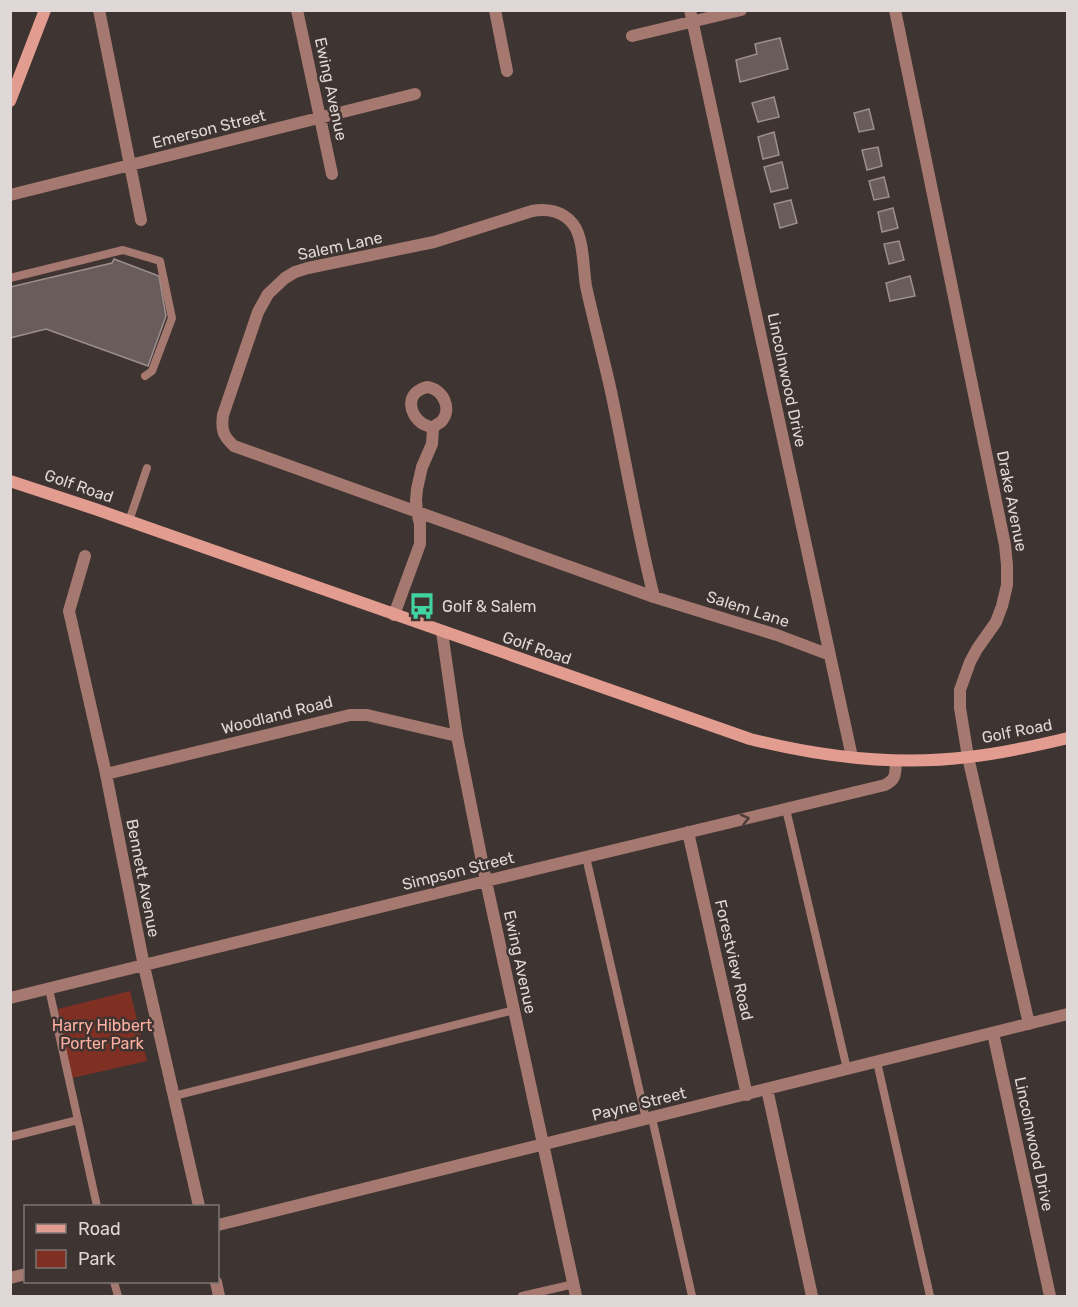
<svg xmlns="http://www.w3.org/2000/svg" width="1078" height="1307" font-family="Rubik,sans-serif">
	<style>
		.green { fill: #802f23 }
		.building { fill: #695d5b; stroke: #9c8f8d; stroke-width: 1.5 }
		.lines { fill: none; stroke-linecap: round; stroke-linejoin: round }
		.lane { stroke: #a57970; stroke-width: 8 }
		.street { stroke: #a57970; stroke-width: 12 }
		.secondary { stroke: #e39d90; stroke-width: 12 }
		.oneway { stroke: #4d3e3a }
		.labels { text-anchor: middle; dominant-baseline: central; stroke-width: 5; stroke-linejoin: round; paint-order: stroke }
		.street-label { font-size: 16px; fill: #dfd8d6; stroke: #3e3431 }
		.poi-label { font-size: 16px; fill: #dfd8d6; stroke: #3e3431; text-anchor: start }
		.park-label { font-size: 16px; fill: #feb0a1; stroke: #3e3431 }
	</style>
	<rect width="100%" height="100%" fill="#3e3431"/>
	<!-- green -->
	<path class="green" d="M130,991L147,1061L72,1078L58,1009Z"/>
	<!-- building -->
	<path class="building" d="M780,38L788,69L740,82L736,60L757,54L755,44Z
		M774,97L779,117L758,122L752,103Z
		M869,109L874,129L859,132L854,113Z
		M774,132L779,155L763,159L758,137Z
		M878,147L882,166L867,170L862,150Z
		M782,162L788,188L771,192L764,167Z
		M884,177L889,197L874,200L869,181Z
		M791,200L797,223L780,228L774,204Z
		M893,208L898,228L882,232L878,212Z
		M899,241L904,260L889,264L884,244Z
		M114,259L159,276L166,316L148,366L46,329L10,338V287L112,263Z
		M910,276L915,296L890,301L886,283Z"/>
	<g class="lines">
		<!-- lane -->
		<path class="lane" d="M10,278L123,250L160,261L172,318L152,371L145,376
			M129,521L147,468
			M786,809L847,1069
			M586,857L646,1119
			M49,989L97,1206
			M877,1062L930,1296
			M174,1096L514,1010
			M652,1118L692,1296
			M10,1137L78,1120
			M114,1282L118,1296
			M522,1296L574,1284"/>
		<!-- street -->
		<path class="street" d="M99,10L141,220
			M297,10L332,174
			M495,10L507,71
			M690,10L852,757
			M895,10L1005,545L1007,565V585L1002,606L996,622L977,649L970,662L960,690V708L968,757L1029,1024
			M632,36L741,10
			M10,195L415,94
			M427,387C443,389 453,409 441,422C440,422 433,427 433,428C431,427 425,425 423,424C407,413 406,392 427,387Z
			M85,556L69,611L106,774L144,966L199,1206
			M654,597C637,530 626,463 612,396C604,359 594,323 586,286C583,268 584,238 573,224C563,211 547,208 532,211L434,242L308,268L295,272L285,278L268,294L258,312L223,415C221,430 223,436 234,446L654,597L777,635L830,655
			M394,615L420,544V524L417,512L416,500L417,489L422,467L432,444L433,428
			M442,632L457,736L486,881L576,1296
			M106,774L350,715H367L457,736
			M688,832L747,1095
			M10,998L486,881L885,785C897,779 895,773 896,761
			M993,1033L1050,1296
			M767,1089L812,1296
			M218,1225L1068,1014
			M10,1278L26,1274
			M216,1282L219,1296"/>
		<!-- secondary -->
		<path class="secondary" d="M10,101L45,10
			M10,481L95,509L750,739C821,757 896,766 969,757C1002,753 1035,746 1068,738"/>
	</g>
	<!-- one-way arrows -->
	<defs><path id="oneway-chevron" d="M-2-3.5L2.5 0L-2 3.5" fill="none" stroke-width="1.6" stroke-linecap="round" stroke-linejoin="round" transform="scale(1.5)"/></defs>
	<use class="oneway" href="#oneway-chevron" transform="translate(745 819) rotate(-13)"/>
	<!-- icons -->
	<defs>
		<symbol id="bus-bare" viewBox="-9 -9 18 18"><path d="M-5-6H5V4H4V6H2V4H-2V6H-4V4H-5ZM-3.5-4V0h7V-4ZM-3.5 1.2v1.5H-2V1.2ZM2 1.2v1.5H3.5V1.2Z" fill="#40d4a2" stroke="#3e3431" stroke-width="2.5" paint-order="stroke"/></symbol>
	</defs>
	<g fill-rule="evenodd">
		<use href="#bus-bare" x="403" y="587" width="38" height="38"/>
	</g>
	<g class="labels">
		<!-- street labels -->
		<g class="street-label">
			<text transform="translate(331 89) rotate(78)">Ewing Avenue</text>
			<text transform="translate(209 129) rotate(-14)">Emerson Street</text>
			<text transform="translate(340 246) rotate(-12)">Salem Lane</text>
			<text transform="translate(787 380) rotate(78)">Lincolnwood Drive</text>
			<text transform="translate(79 486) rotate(19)">Golf Road</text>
			<text transform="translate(1012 501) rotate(79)">Drake Avenue</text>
			<text transform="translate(748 609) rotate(18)">Salem Lane</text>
			<text transform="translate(537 648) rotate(19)">Golf Road</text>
			<text transform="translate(277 715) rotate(-14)">Woodland Road</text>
			<text transform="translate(1017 731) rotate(-11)">Golf Road</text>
			<text transform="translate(458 871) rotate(-14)">Simpson Street</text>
			<text transform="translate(143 878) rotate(79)">Bennett Avenue</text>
			<text transform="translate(734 960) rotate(77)">Forestview Road</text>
			<text transform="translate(520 962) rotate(78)">Ewing Avenue</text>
			<text transform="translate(639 1104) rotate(-14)">Payne Street</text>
			<text transform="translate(1034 1144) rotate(78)">Lincolnwood Drive</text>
		</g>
		<!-- poi labels -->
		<g class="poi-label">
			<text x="442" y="606">Golf &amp; Salem</text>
		</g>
		<!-- park labels -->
		<g class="park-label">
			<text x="102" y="1025">Harry Hibbert<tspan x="102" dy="18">Porter Park</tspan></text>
		</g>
	</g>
	<!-- border -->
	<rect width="1078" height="1307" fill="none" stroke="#dfd8d6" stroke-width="24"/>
	<!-- legend -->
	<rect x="24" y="1205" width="195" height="78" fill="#3e3431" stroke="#7e7673" stroke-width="1.5"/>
	<rect x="36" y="1224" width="30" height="9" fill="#e39d90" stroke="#7e7673" stroke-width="1.5"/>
	<text x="78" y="1235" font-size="18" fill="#dfd8d6">Road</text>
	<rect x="36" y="1250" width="30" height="18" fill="#802f23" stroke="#7e7673" stroke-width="1.5"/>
	<text x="78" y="1265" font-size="18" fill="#dfd8d6">Park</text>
</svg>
